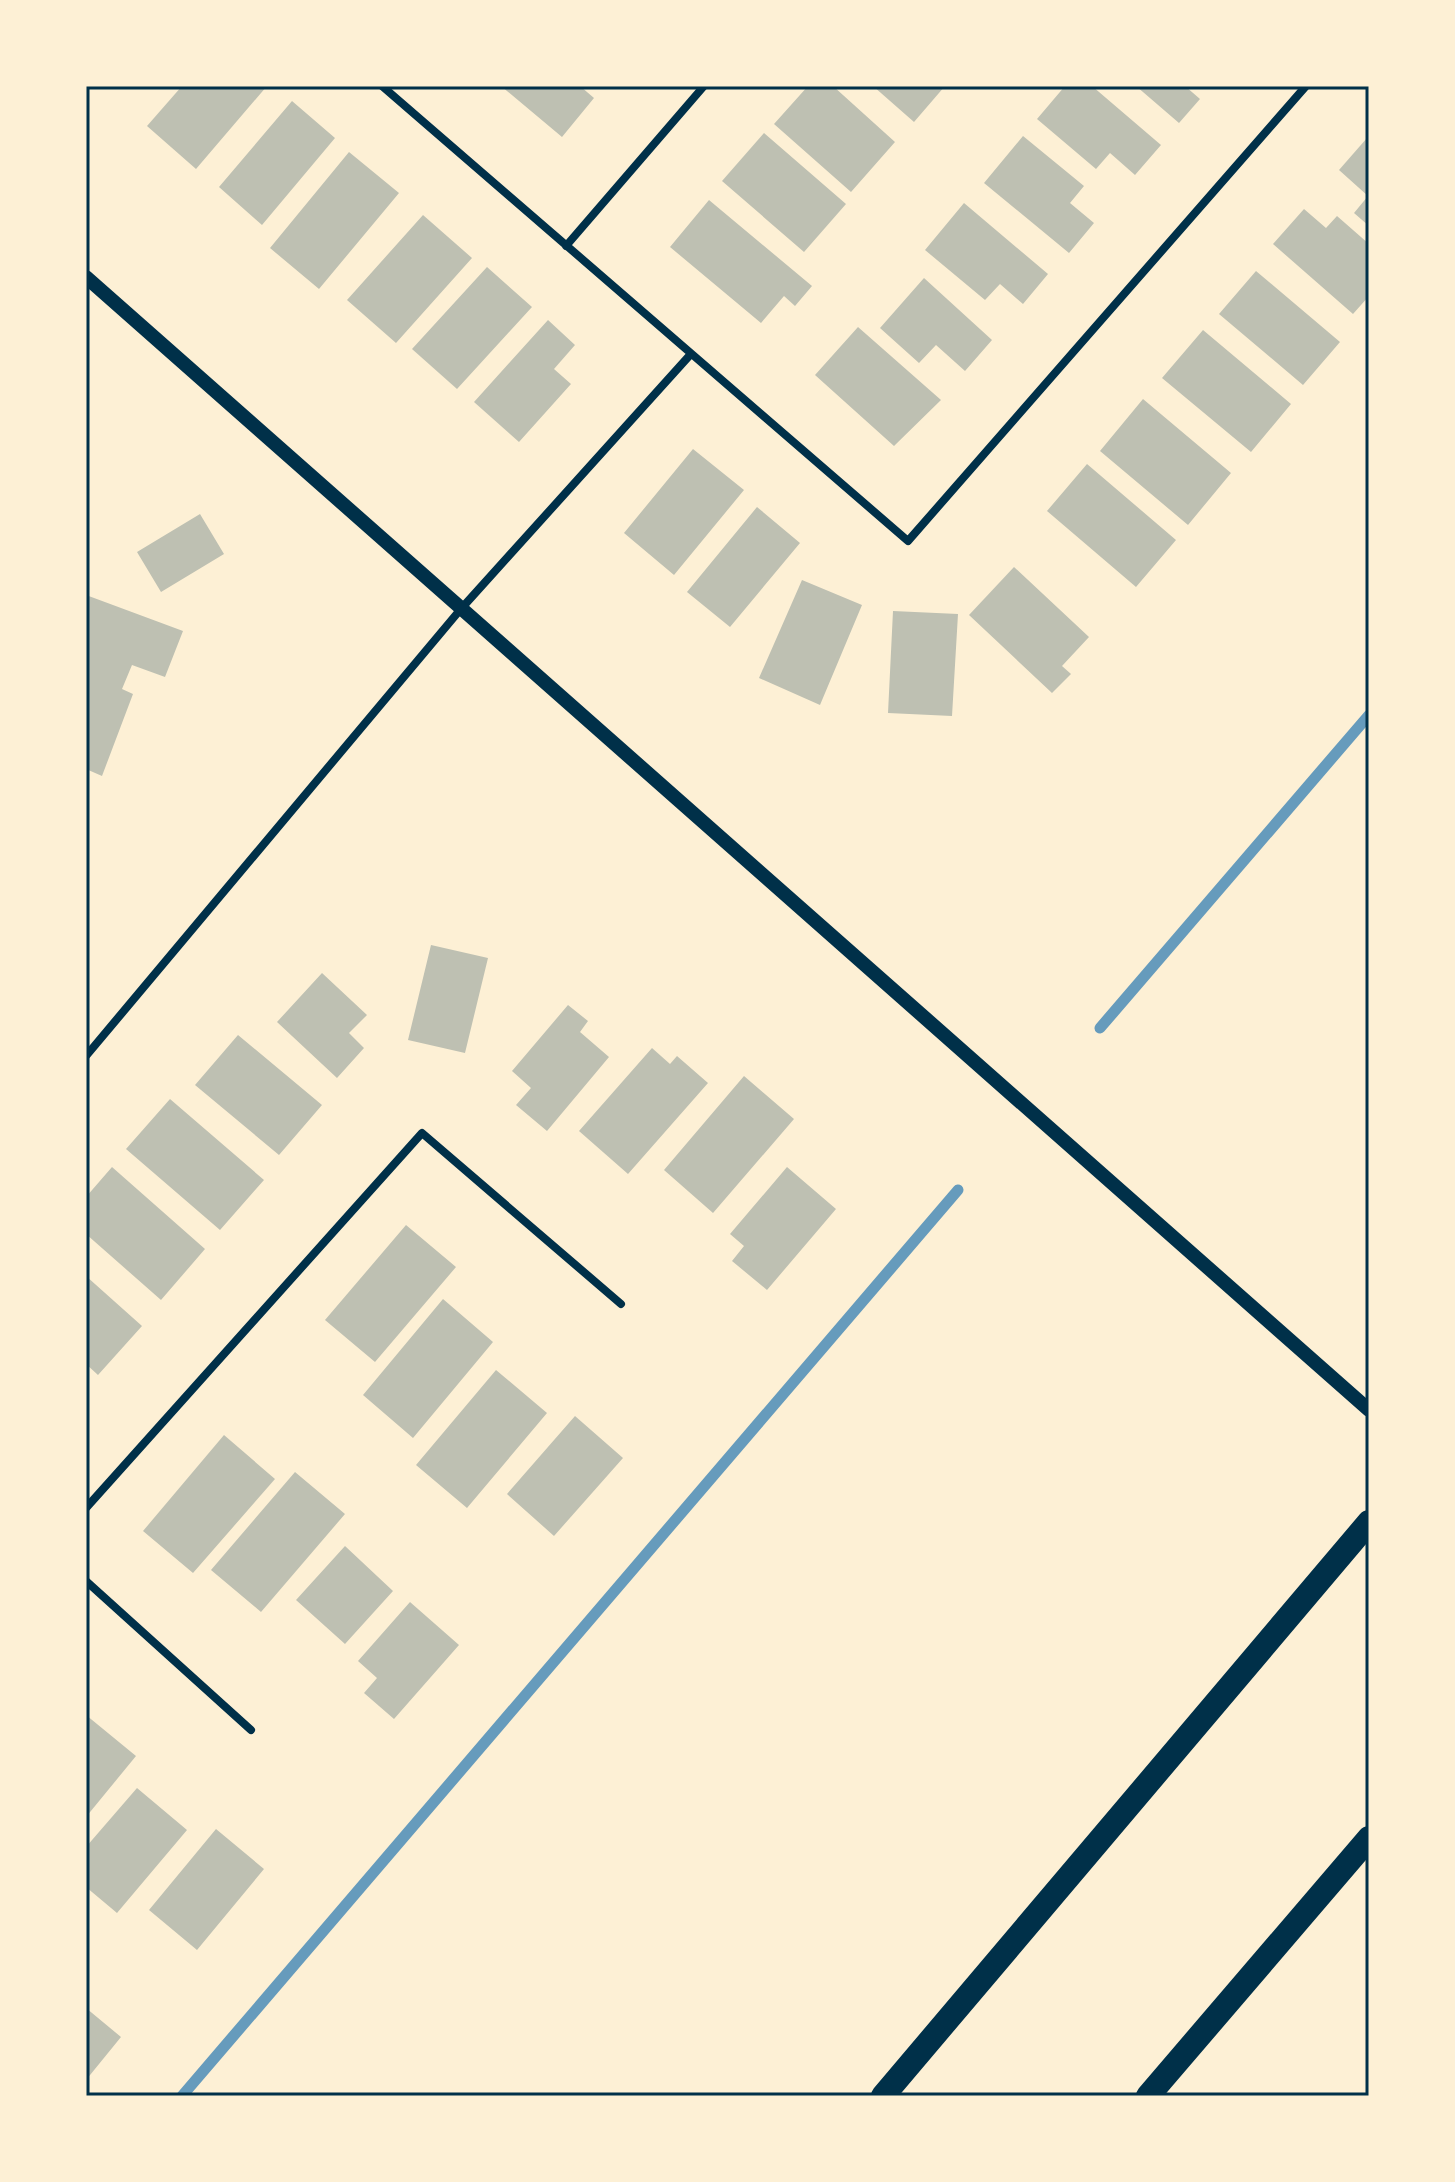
<svg xmlns="http://www.w3.org/2000/svg" width="1455" height="2182" font-family="Spectral,serif">
	<style>
		.lines { fill: none; stroke-linecap: round; stroke-linejoin: round }
		.stream { stroke: #669bbc; stroke-width: 11 }
		.building { fill: #bec0b2 }
		.minor { stroke: #003049; stroke-width: 8 }
		.tertiary { stroke: #003049; stroke-width: 14 }
		.motorway { stroke: #003049; stroke-width: 24 }
		.neatline { fill: none; stroke: #003049; stroke-width: 3 }
	</style>
	<rect width="100%" height="100%" fill="#fdf0d5"/>
	<g class="lines">
		<!-- stream -->
		<path class="stream" d="M1100,1028L1369,715
			M182,2096L958,1190"/>
	</g>
	<!-- building -->
	<path class="building" d="M182,86H267L196,169L147,126Z
		M501,86H580L594,98L562,137Z
		M808,86H833L895,142L851,192L774,124Z
		M873,86H945L914,122Z
		M1065,86H1092L1161,145L1135,175L1110,153L1096,169L1037,119Z
		M1136,86H1185L1200,99L1179,123Z
		M292,101L335,138L262,225L219,187Z
		M764,133L846,204L804,252L722,181Z
		M1023,136L1084,186L1070,203L1094,223L1069,253L984,183Z
		M1367,138L1369,140V226L1354,213L1368,196L1339,170Z
		M349,152L399,193L319,289L270,248Z
		M709,200L812,286L795,306L784,296L761,323L670,247Z
		M964,203L1048,274L1023,304L1000,284L985,300L925,250Z
		M1304,209L1326,228L1337,216L1369,244V296L1353,314L1273,244Z
		M423,215L472,258L396,343L347,300Z
		M487,267L532,307L457,389L412,349Z
		M1256,271L1340,342L1303,385L1219,314Z
		M924,278L992,340L965,371L936,345L919,363L880,328Z
		M548,320L575,345L554,369L571,384L519,442L474,402Z
		M858,327L941,400L894,446L815,375Z
		M1203,330L1291,404L1251,452L1162,378Z
		M1143,399L1231,473L1188,525L1100,451Z
		M693,449L744,490L674,575L624,533Z
		M1087,464L1176,540L1136,587L1047,511Z
		M757,507L800,543L730,627L687,592Z
		M200,514L224,554L161,592L137,552Z
		M1014,567L1089,637L1062,666L1071,674L1052,693L969,615Z
		M802,580L862,605L820,705L759,678Z
		M86,595L183,631L165,677L132,665L122,689L133,694L102,776L86,769Z
		M893,611L958,614L952,716L888,713Z
		M431,945L488,958L465,1053L408,1040Z
		M322,973L367,1015L349,1033L364,1048L337,1078L277,1022Z
		M568,1005L588,1021L580,1032L609,1057L547,1131L516,1105L531,1088L512,1071Z
		M238,1035L322,1105L279,1155L195,1085Z
		M652,1048L670,1064L677,1056L708,1083L628,1174L579,1131Z
		M744,1076L794,1119L713,1213L664,1170Z
		M170,1099L264,1180L220,1230L126,1149Z
		M112,1167L205,1249L161,1300L86,1234V1197Z
		M787,1167L836,1209L767,1290L732,1261L744,1246L730,1234Z
		M406,1225L456,1267L375,1362L325,1320Z
		M86,1276L142,1326L98,1375L86,1364Z
		M443,1299L493,1342L413,1438L363,1395Z
		M496,1370L547,1413L467,1508L416,1465Z
		M575,1416L623,1458L554,1536L507,1494Z
		M224,1435L275,1479L193,1573L143,1531Z
		M295,1472L345,1514L261,1612L211,1570Z
		M345,1546L393,1591L345,1644L296,1600Z
		M410,1602L459,1645L394,1719L364,1693L377,1678L358,1661Z
		M86,1715L136,1756L86,1817Z
		M137,1788L187,1830L117,1913L86,1887V1847Z
		M216,1829L264,1869L197,1950L149,1910Z
		M86,2008L121,2037L86,2080Z"/>
	<g class="lines">
		<!-- minor -->
		<path class="minor" d="M382,86L908,541L1306,86
			M566,246L704,86
			M86,1056L460,610L690,355
			M86,1508L422,1133L621,1304
			M86,1581L251,1730"/>
		<!-- tertiary -->
		<path class="tertiary" d="M86,277L1369,1410"/>
		<!-- motorway -->
		<path class="motorway" d="M883,2096L1369,1522
			M1148,2096L1369,1838"/>
	</g>
	<!-- border -->
	<rect width="1455" height="2182" fill="none" stroke="#fdf0d5" stroke-width="176"/>
	<rect x="88" y="88" width="1279" height="2006" class="neatline"/>
</svg>
